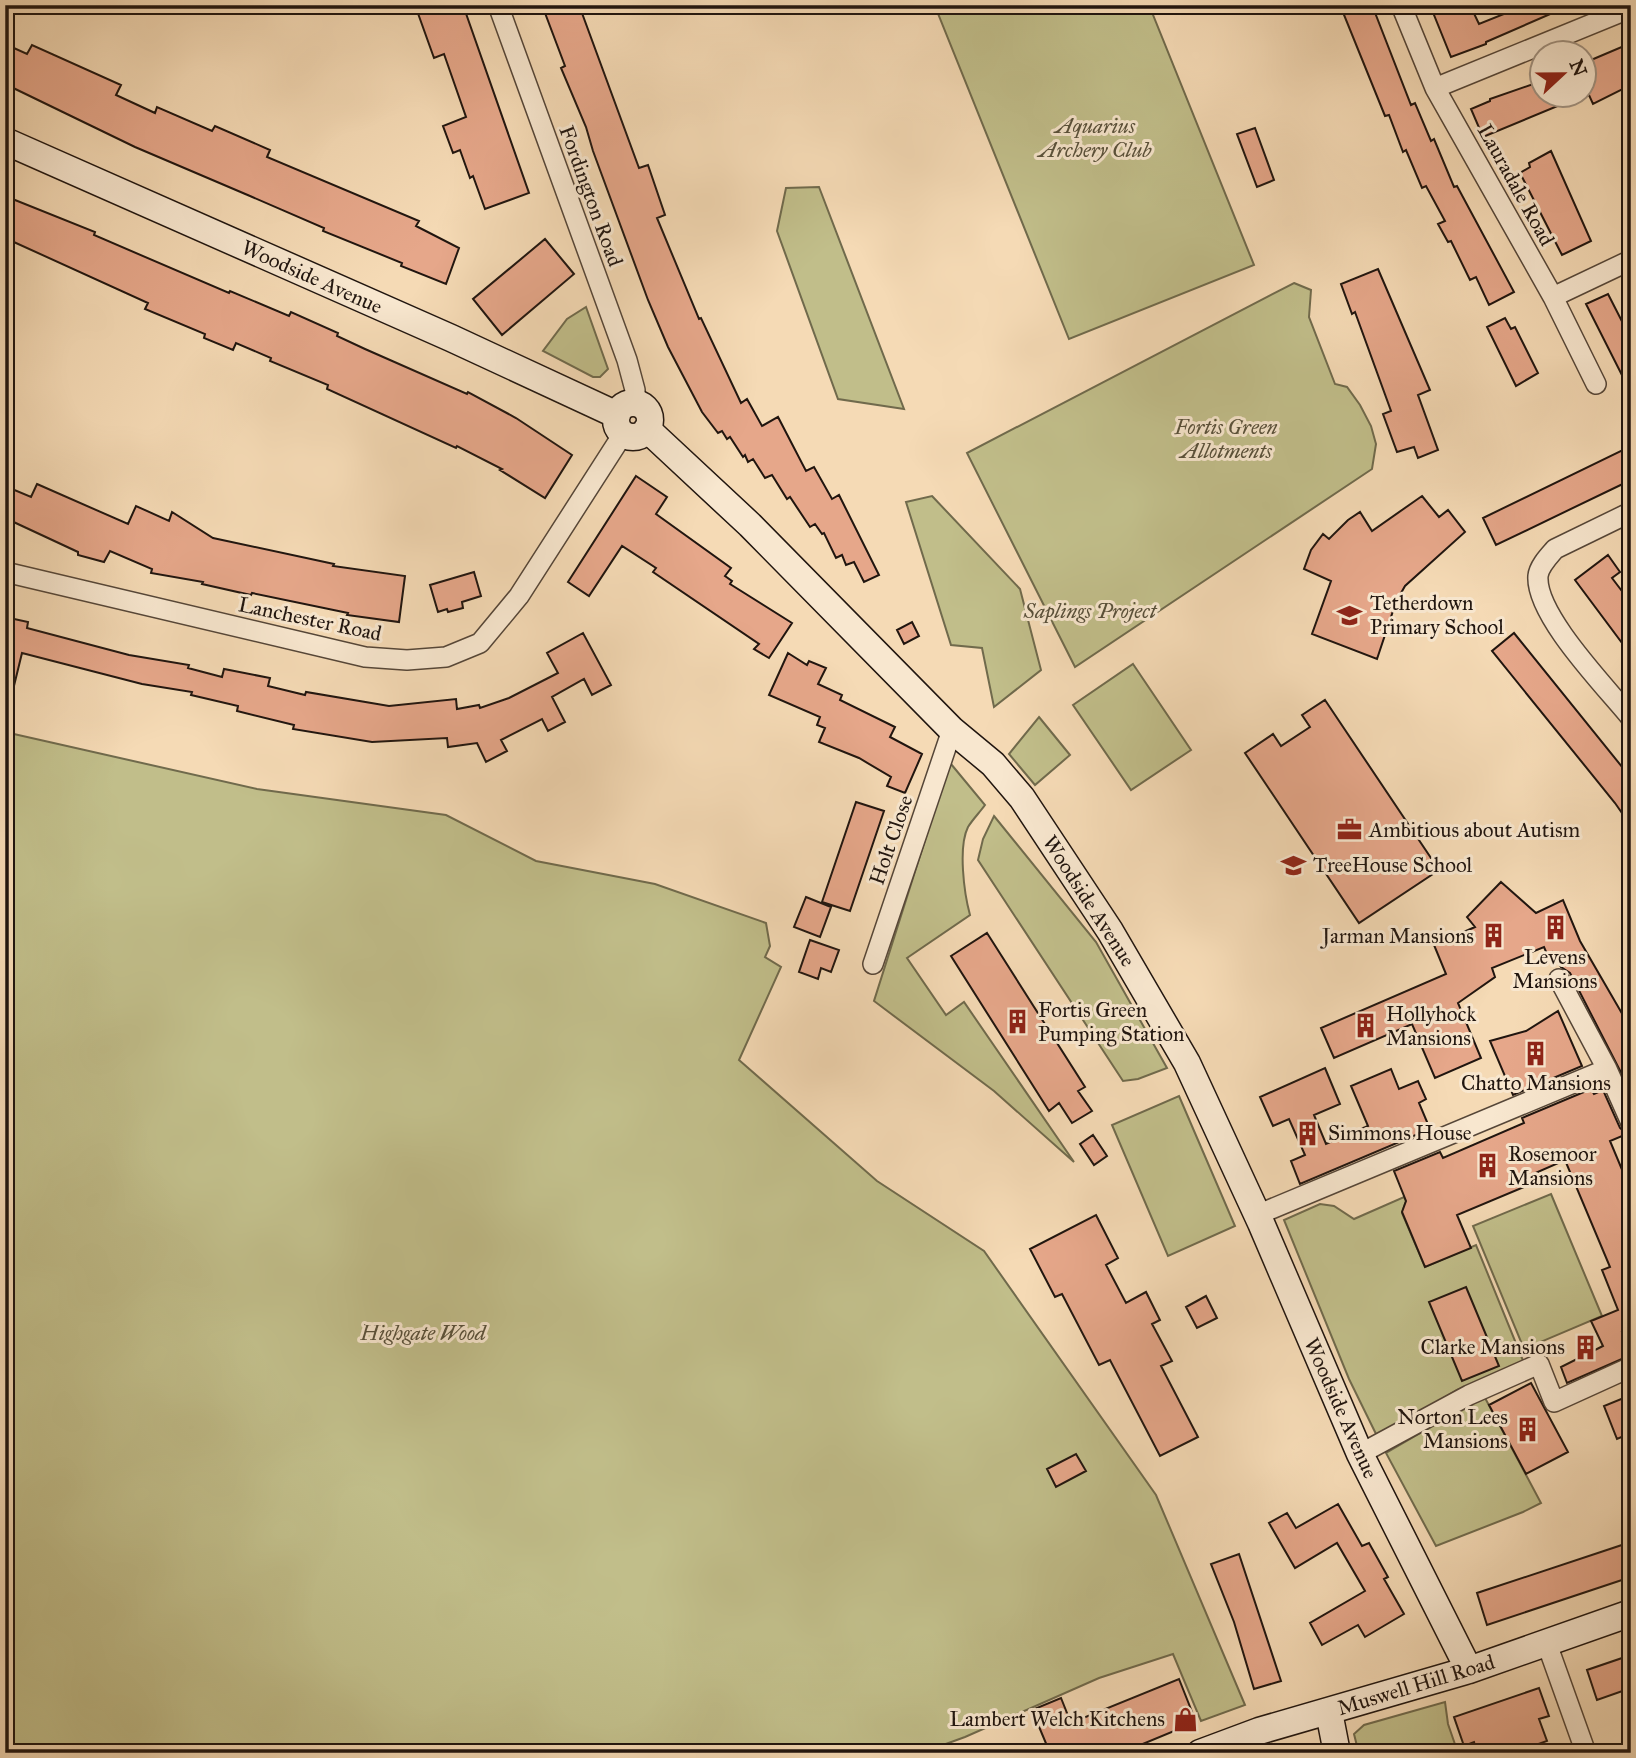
<svg xmlns="http://www.w3.org/2000/svg" width="1636" height="1758" font-family="'IM FELL Great Primer',serif">
	<style>
		.green { fill: #c1be8a; stroke: #706a4c; stroke-width: 2 }
		.building { fill: #e6a78a; stroke: #20150f; stroke-width: 2 }
		.lines { fill: none; stroke-linecap: round; stroke-linejoin: round }
		.street-casing { stroke: #554638; stroke-width: 22 }
		.secondary-casing { stroke: #20150f; stroke-width: 29 }
		.street { stroke: #f8e7cf; stroke-width: 19 }
		.secondary { stroke: #f8e7cf; stroke-width: 26 }
		.labels { text-anchor: middle; dominant-baseline: central; stroke-width: 6; stroke-linejoin: round; paint-order: stroke }
		.park-label { font-size: 21px; font-style: italic; fill: #58503a; stroke: #f8e7cf }
		.street-label { font-size: 21px; fill: #20150f; stroke: #f8e7cf }
		.poi-label { font-size: 21px; fill: #20150f; stroke: #f8e7cf; text-anchor: start }
	</style>
	<rect width="100%" height="100%" fill="#f5dab5"/>
	<filter id="stains"><feTurbulence type="fractalNoise" baseFrequency=".00286" numOctaves="4"/><feColorMatrix values="0 0 0 0 .2 0 0 0 0 .09 0 0 0 0 .02 0 0 0 .5 -.17"/></filter>
	<radialGradient id="worn" r=".72"><stop offset=".6" stop-color="#630" stop-opacity="0"/><stop offset="1" stop-color="#630" stop-opacity=".3"/></radialGradient>
	<!-- green -->
	<path class="green" d="M952,5H1149L1254,265L1069,339L937,11Z
		M819,187L904,409L838,399L777,231L786,188Z
		M1294,283L1311,290L1309,317L1335,384L1347,387L1360,405L1371,426L1376,444L1372,469L1075,667L967,453Z
		M586,307L608,369L600,377H593L543,351L567,319Z
		M932,496L1020,589L1041,670L994,707L982,648L951,645L906,502Z
		M1133,664L1191,750L1131,790L1073,705Z
		M1039,717L1070,755L1035,785L1009,754Z
		M5,732L257,789L446,815L536,861L655,884L766,923L770,946L765,957L781,967L739,1060L877,1181L984,1251L1156,1495L1245,1705L1201,1721L1173,1654L1099,1678L965,1737L921,1753H5Z
		M951,764L985,805C980,812 973,819 968,827C958,847 964,893 970,915L907,958L946,1015L964,1002L1074,1162L994,1091L874,1001L945,777Z
		M994,816L1096,942L1167,1068L1138,1079L1123,1081L978,860L983,839Z
		M1179,1096L1235,1226L1168,1256L1112,1125Z
		M1551,1194L1602,1316L1524,1349L1473,1226Z
		M1404,1197L1406,1201L1402,1213L1425,1267L1476,1245L1524,1363L1457,1390L1378,1438L1349,1379L1284,1220L1320,1204L1334,1206L1354,1219Z
		M1484,1396L1541,1503L1523,1512L1436,1546L1386,1453Z
		M1445,1702L1448,1724L1458,1753H1400L1397,1746L1358,1750L1354,1734L1364,1725Z"/>
	<!-- building -->
	<path class="building" d="M415,5H463L529,193L485,209L473,176L470,178L460,150L453,153L443,126L466,117L444,54L434,58Z
		M542,5H579L639,168L648,165L665,215L657,218L699,319L701,318L741,403L747,399L762,426L778,417L806,471L814,467L832,499L839,495L879,575L864,582L854,562L846,565L842,555L836,558L824,533L822,534L815,524L810,527L790,497L787,499L772,475L765,478L753,459L748,462L745,455L743,457L730,437L727,439L722,431L718,433L702,412L668,347L648,300L593,151L586,127L561,68L565,66Z
		M1340,5H1372L1411,105L1415,103L1431,141L1434,139L1454,187L1457,186L1514,292L1489,305L1476,277L1470,280L1451,241L1448,242L1438,224L1445,221L1426,186L1422,188L1406,150L1403,152L1389,115L1385,116Z
		M1430,5H1470L1479,24L1509,12L1506,5H1571L1486,42V44L1451,57Z
		M1631,43V85L1593,104L1589,95L1584,97V95L1483,137L1471,109L1490,101V99L1542,81V94H1584V63Z
		M5,44L27,54L32,45L121,85L116,95L155,113L157,107L212,131L215,126L270,150L267,157L419,221L416,226L459,248L446,284L401,266L402,263L323,231L324,228L250,196L135,147L5,84Z
		M1255,128L1274,180L1257,187L1237,134Z
		M1551,151L1591,241L1562,255L1520,173L1530,167L1529,163Z
		M5,196L95,232L94,235L229,293L230,291L289,316L291,312L338,333L337,336L365,349L467,394L468,392L516,418L572,455L545,498L500,470L502,469L457,446L456,448L327,389L328,385L270,361L271,358L236,343L233,350L204,338L205,334L145,309L148,303L5,238Z
		M545,239L574,274L502,335L473,299Z
		M1378,269L1430,390L1418,395L1438,450L1418,458L1414,447L1397,452L1383,414L1391,411L1355,312L1352,314L1341,284Z
		M1608,294L1631,339V393L1586,304Z
		M1505,318L1511,329L1515,327L1538,373L1516,386L1487,327Z
		M1631,446V480L1496,545L1483,518Z
		M636,476L667,497L656,514L731,568L725,576L732,581L730,584L792,623L769,658L754,649L759,644L653,572L656,568L622,546L589,596L568,582Z
		M37,484L128,524L136,506L169,521L172,512L213,538L334,564L333,566L405,576L399,622L347,615L348,613L252,593L251,595L202,584L203,582L151,573L152,569L110,551L104,562L78,555V552L5,518V486L31,497Z
		M1422,496L1439,517L1448,510L1465,532L1405,586L1396,602L1377,659L1312,634L1331,581L1304,569L1311,550L1323,534L1329,539L1348,520L1360,512L1372,531Z
		M1608,555L1620,572L1612,578L1631,603V655L1575,580Z
		M474,572L481,596L462,602L463,608L448,612L447,609L438,612L430,585Z
		M5,617L28,622L27,628L129,655L189,665L188,668L222,677L224,669L270,678L268,686L305,695L306,692L389,706L456,699L457,709L479,705L480,708L509,698L558,673L547,653L583,633L611,685L592,695L584,679L552,697L565,722L548,731L542,719L501,740L507,751L486,762L477,743L448,747L447,738L372,742L293,729L294,725L237,711L238,706L191,695L192,692L142,684L22,653L12,694H5Z
		M912,622L919,636L904,644L897,630Z
		M1514,633L1631,778V826L1615,803L1492,651Z
		M788,653L807,665L809,661L826,668L818,684L842,695L840,700L895,727L890,737L922,754L905,793L887,786L891,777L859,758L819,742L825,728L817,725L820,717L769,695Z
		M1325,700L1439,870L1359,923L1245,753L1273,734L1281,746L1310,727L1302,715Z
		M856,802L884,811L850,911L822,902Z
		M1501,882L1536,913L1563,900L1580,941L1631,1029V1092L1570,973L1561,967L1552,952L1547,954L1544,947L1492,968L1495,977L1458,1003L1481,1058L1435,1078L1412,1024L1334,1058L1321,1028L1446,974L1434,945L1475,927L1467,917Z
		M806,897L831,907L820,937L794,927Z
		M987,933L1085,1087L1078,1091L1092,1111L1072,1123L1059,1103L1049,1111L951,956Z
		M810,940L839,950L831,972L821,968L818,979L799,972Z
		M1558,1011L1582,1066L1513,1095L1490,1041L1526,1031Z
		M1325,1068L1340,1104L1314,1115L1326,1144L1368,1126L1351,1086L1391,1069L1399,1089L1418,1081L1426,1099L1419,1103L1430,1129L1300,1184L1291,1161L1305,1155L1289,1119L1273,1126L1260,1097Z
		M1591,1089L1594,1094L1603,1090L1620,1128L1627,1134L1610,1141L1631,1191V1339L1627,1330L1622,1332L1631,1355L1567,1383L1561,1367L1603,1346L1591,1321L1618,1310L1602,1270L1610,1267L1565,1160L1533,1174L1536,1182L1457,1215L1471,1248L1425,1267L1402,1212L1406,1201L1394,1171L1440,1152L1443,1158L1524,1123L1522,1118Z
		M1093,1135L1107,1156L1094,1165L1080,1144Z
		M1096,1215L1118,1258L1106,1265L1126,1303L1146,1292L1160,1320L1152,1324L1172,1361L1161,1366L1198,1437L1160,1456L1110,1360L1099,1365L1062,1294L1055,1297L1030,1249Z
		M1466,1287L1499,1366L1462,1381L1429,1302Z
		M1206,1296L1217,1318L1197,1328L1186,1307Z
		M1531,1383L1568,1452L1526,1474L1489,1405Z
		M1631,1395V1433L1617,1439L1604,1406Z
		M1076,1454L1086,1471L1056,1487L1047,1469Z
		M1338,1504L1362,1546L1369,1543L1388,1577L1384,1579L1404,1614L1365,1637L1358,1625L1322,1645L1310,1623L1365,1591L1337,1543L1295,1568L1269,1523L1287,1513L1296,1528Z
		M1631,1542V1577L1487,1625L1477,1593Z
		M1239,1554L1281,1681L1254,1689L1234,1622L1211,1564Z
		M1631,1655V1688L1597,1700L1587,1670Z
		M1179,1679L1196,1722L1121,1753H1050L1032,1710L1061,1698L1071,1723Z
		M1539,1688L1549,1716L1539,1719L1547,1741L1513,1753H1477L1474,1742L1464,1746L1454,1717Z"/>
	<g class="lines">
		<defs>
			<path id="street" d="M498,5L627,360L635,390V403
				M1401,5L1435,88L1553,297L1596,384
				M1435,88L1631,8
				M1553,297L1631,260
				M1631,512L1555,549C1549,556 1539,566 1538,576C1535,615 1606,687 1631,718
				M5,572L365,657L407,660L446,657L480,643L519,596L623,434
				M873,964L952,730
				M1559,979L1607,1069
				M1257,1215L1607,1069L1631,1123
				M1360,1454L1469,1395L1539,1364L1554,1402L1631,1367
				M1547,1644L1586,1753"/>
			<path id="secondary" d="M5,141L451,338L617,415
				M616 420a17 17 0 1 1 34 0a17 17 0 1 1-34 0Z
				M647,429L750,525L952,730L993,764L1022,798L1110,931L1187,1063L1261,1223L1360,1454L1469,1670
				M1329,1712L1337,1753
				M1200,1753L1259,1731L1469,1670L1631,1613"/>
		</defs>
		<!-- street casing -->
		<use href="#street" class="street-casing"/>
		<!-- secondary casing -->
		<use href="#secondary" class="secondary-casing"/>
		<!-- street -->
		<use href="#street" class="street"/>
		<!-- secondary -->
		<use href="#secondary" class="secondary"/>
	</g>
	<!-- icons -->
	<defs>
		<symbol id="school-bare" viewBox="-9 -9 18 18"><path d="M0-5L7-2L0 1L-7-2ZM-4 1L0 2.5L4 1V4Q0 6-4 4Z" fill="#8f2418" stroke="#f8e7cf" stroke-width="2.5" paint-order="stroke"/></symbol>
		<symbol id="office-bare" viewBox="-9 -9 18 18"><path d="M-6-3h4V-5.5h4V-3h4V5H-6ZM-1-4.5V-3h2v-1.5ZM-6 0V1H6V0Z" fill="#8f2418" stroke="#f8e7cf" stroke-width="2.5" paint-order="stroke"/></symbol>
		<symbol id="building-bare" viewBox="-9 -9 18 18"><path d="M-4-6H4V6H1V3H-1V6H-4ZM-2.5-4.3h1.7v1.8h-1.7ZM.8-4.3h1.7v1.8H.8ZM-2.5-1h1.7V.8h-1.7ZM.8-1h1.7V.8H.8Z" fill="#8f2418" stroke="#f8e7cf" stroke-width="2.5" paint-order="stroke"/></symbol>
		<symbol id="shop-bare" viewBox="-9 -9 18 18"><path d="M-5-2.5h2.3a2.7 3.5 0 0 1 5.4 0H5L5.5 6h-11ZM-1.5-2.5h3a1.5 2.3 0 0 0-3 0Z" fill="#8f2418" stroke="#f8e7cf" stroke-width="2.5" paint-order="stroke"/></symbol>
	</defs>
	<g fill-rule="evenodd">
		<use href="#school-bare" x="1332" y="598" width="35" height="35"/>
		<use href="#office-bare" x="1332" y="812" width="35" height="35"/>
		<use href="#school-bare" x="1276" y="848" width="35" height="35"/>
		<use href="#building-bare" x="1538" y="910" width="35" height="35"/>
		<use href="#building-bare" x="1476" y="918" width="35" height="35"/>
		<use href="#building-bare" x="1000" y="1004" width="35" height="35"/>
		<use href="#building-bare" x="1348" y="1008" width="35" height="35"/>
		<use href="#building-bare" x="1518" y="1036" width="35" height="35"/>
		<use href="#building-bare" x="1290" y="1116" width="35" height="35"/>
		<use href="#building-bare" x="1470" y="1148" width="35" height="35"/>
		<use href="#building-bare" x="1568" y="1330" width="35" height="35"/>
		<use href="#building-bare" x="1510" y="1412" width="35" height="35"/>
		<use href="#shop-bare" x="1168" y="1702" width="35" height="35"/>
	</g>
	<g class="labels">
		<!-- park labels -->
		<g class="park-label">
			<text x="1095" y="126">Aquarius<tspan x="1095" dy="24">Archery Club</tspan></text>
			<text x="1226" y="427">Fortis Green<tspan x="1226" dy="24">Allotments</tspan></text>
			<text x="1090" y="611">Saplings Project</text>
			<text x="423" y="1333">Highgate Wood</text>
		</g>
		<!-- street labels -->
		<g class="street-label">
			<text transform="translate(1516 185) rotate(61)">Lauradale Road</text>
			<text transform="translate(591 196) rotate(70)">Fordington Road</text>
			<text transform="translate(312 277) rotate(24)">Woodside Avenue</text>
			<text transform="translate(310 619) rotate(12)">Lanchester Road</text>
			<text transform="translate(891 840) rotate(-71)">Holt Close</text>
			<text transform="translate(1089 901) rotate(57)">Woodside Avenue</text>
			<text transform="translate(1341 1408) rotate(66)">Woodside Avenue</text>
			<text transform="translate(1416 1685) rotate(-17)">Muswell Hill Road</text>
		</g>
		<!-- poi labels -->
		<g class="poi-label">
			<text x="1370" y="603">Tetherdown<tspan x="1370" dy="24">Primary School</tspan></text>
			<text x="1369" y="830">Ambitious about Autism</text>
			<text x="1313" y="865">TreeHouse School</text>
			<text x="1474" y="936" text-anchor="end">Jarman Mansions</text>
			<text x="1555" y="957" text-anchor="middle">Levens<tspan x="1555" dy="24">Mansions</tspan></text>
			<text x="1038" y="1010">Fortis Green<tspan x="1038" dy="24">Pumping Station</tspan></text>
			<text x="1386" y="1014">Hollyhock<tspan x="1386" dy="24">Mansions</tspan></text>
			<text x="1536" y="1083" text-anchor="middle">Chatto Mansions</text>
			<text x="1328" y="1133">Simmons House</text>
			<text x="1508" y="1154">Rosemoor<tspan x="1508" dy="24">Mansions</tspan></text>
			<text x="1565" y="1347" text-anchor="end">Clarke Mansions</text>
			<text x="1508" y="1417" text-anchor="end">Norton Lees<tspan x="1508" dy="24">Mansions</tspan></text>
			<text x="1165" y="1719" text-anchor="end">Lambert Welch Kitchens</text>
		</g>
	</g>
	<!-- margin -->
	<rect width="1636" height="1758" fill="none" stroke="#f5dab5" stroke-width="28"/>
	<rect x="7" y="7" width="1622" height="1744" fill="none" stroke="#20150f" stroke-width="3.5"/>
	<rect x="14" y="14" width="1608" height="1730" fill="none" stroke="#20150f" stroke-width="2"/>
	<!-- north arrow -->
	<g transform="translate(1563 74) rotate(68)"><circle r="33" fill="#f8e7cf" stroke="#a29382" stroke-width="2"/>
	<path d="M0-5L12 26L0 18L-12 26Z" fill="#8f2418"/>
	<text y="-10" font-size="19" font-weight="bold" text-anchor="middle" fill="#20150f">N</text>
	</g>
	<rect width="100%" height="100%" filter="url(#stains)"/>
	<rect width="100%" height="100%" fill="url(#worn)"/>
</svg>
